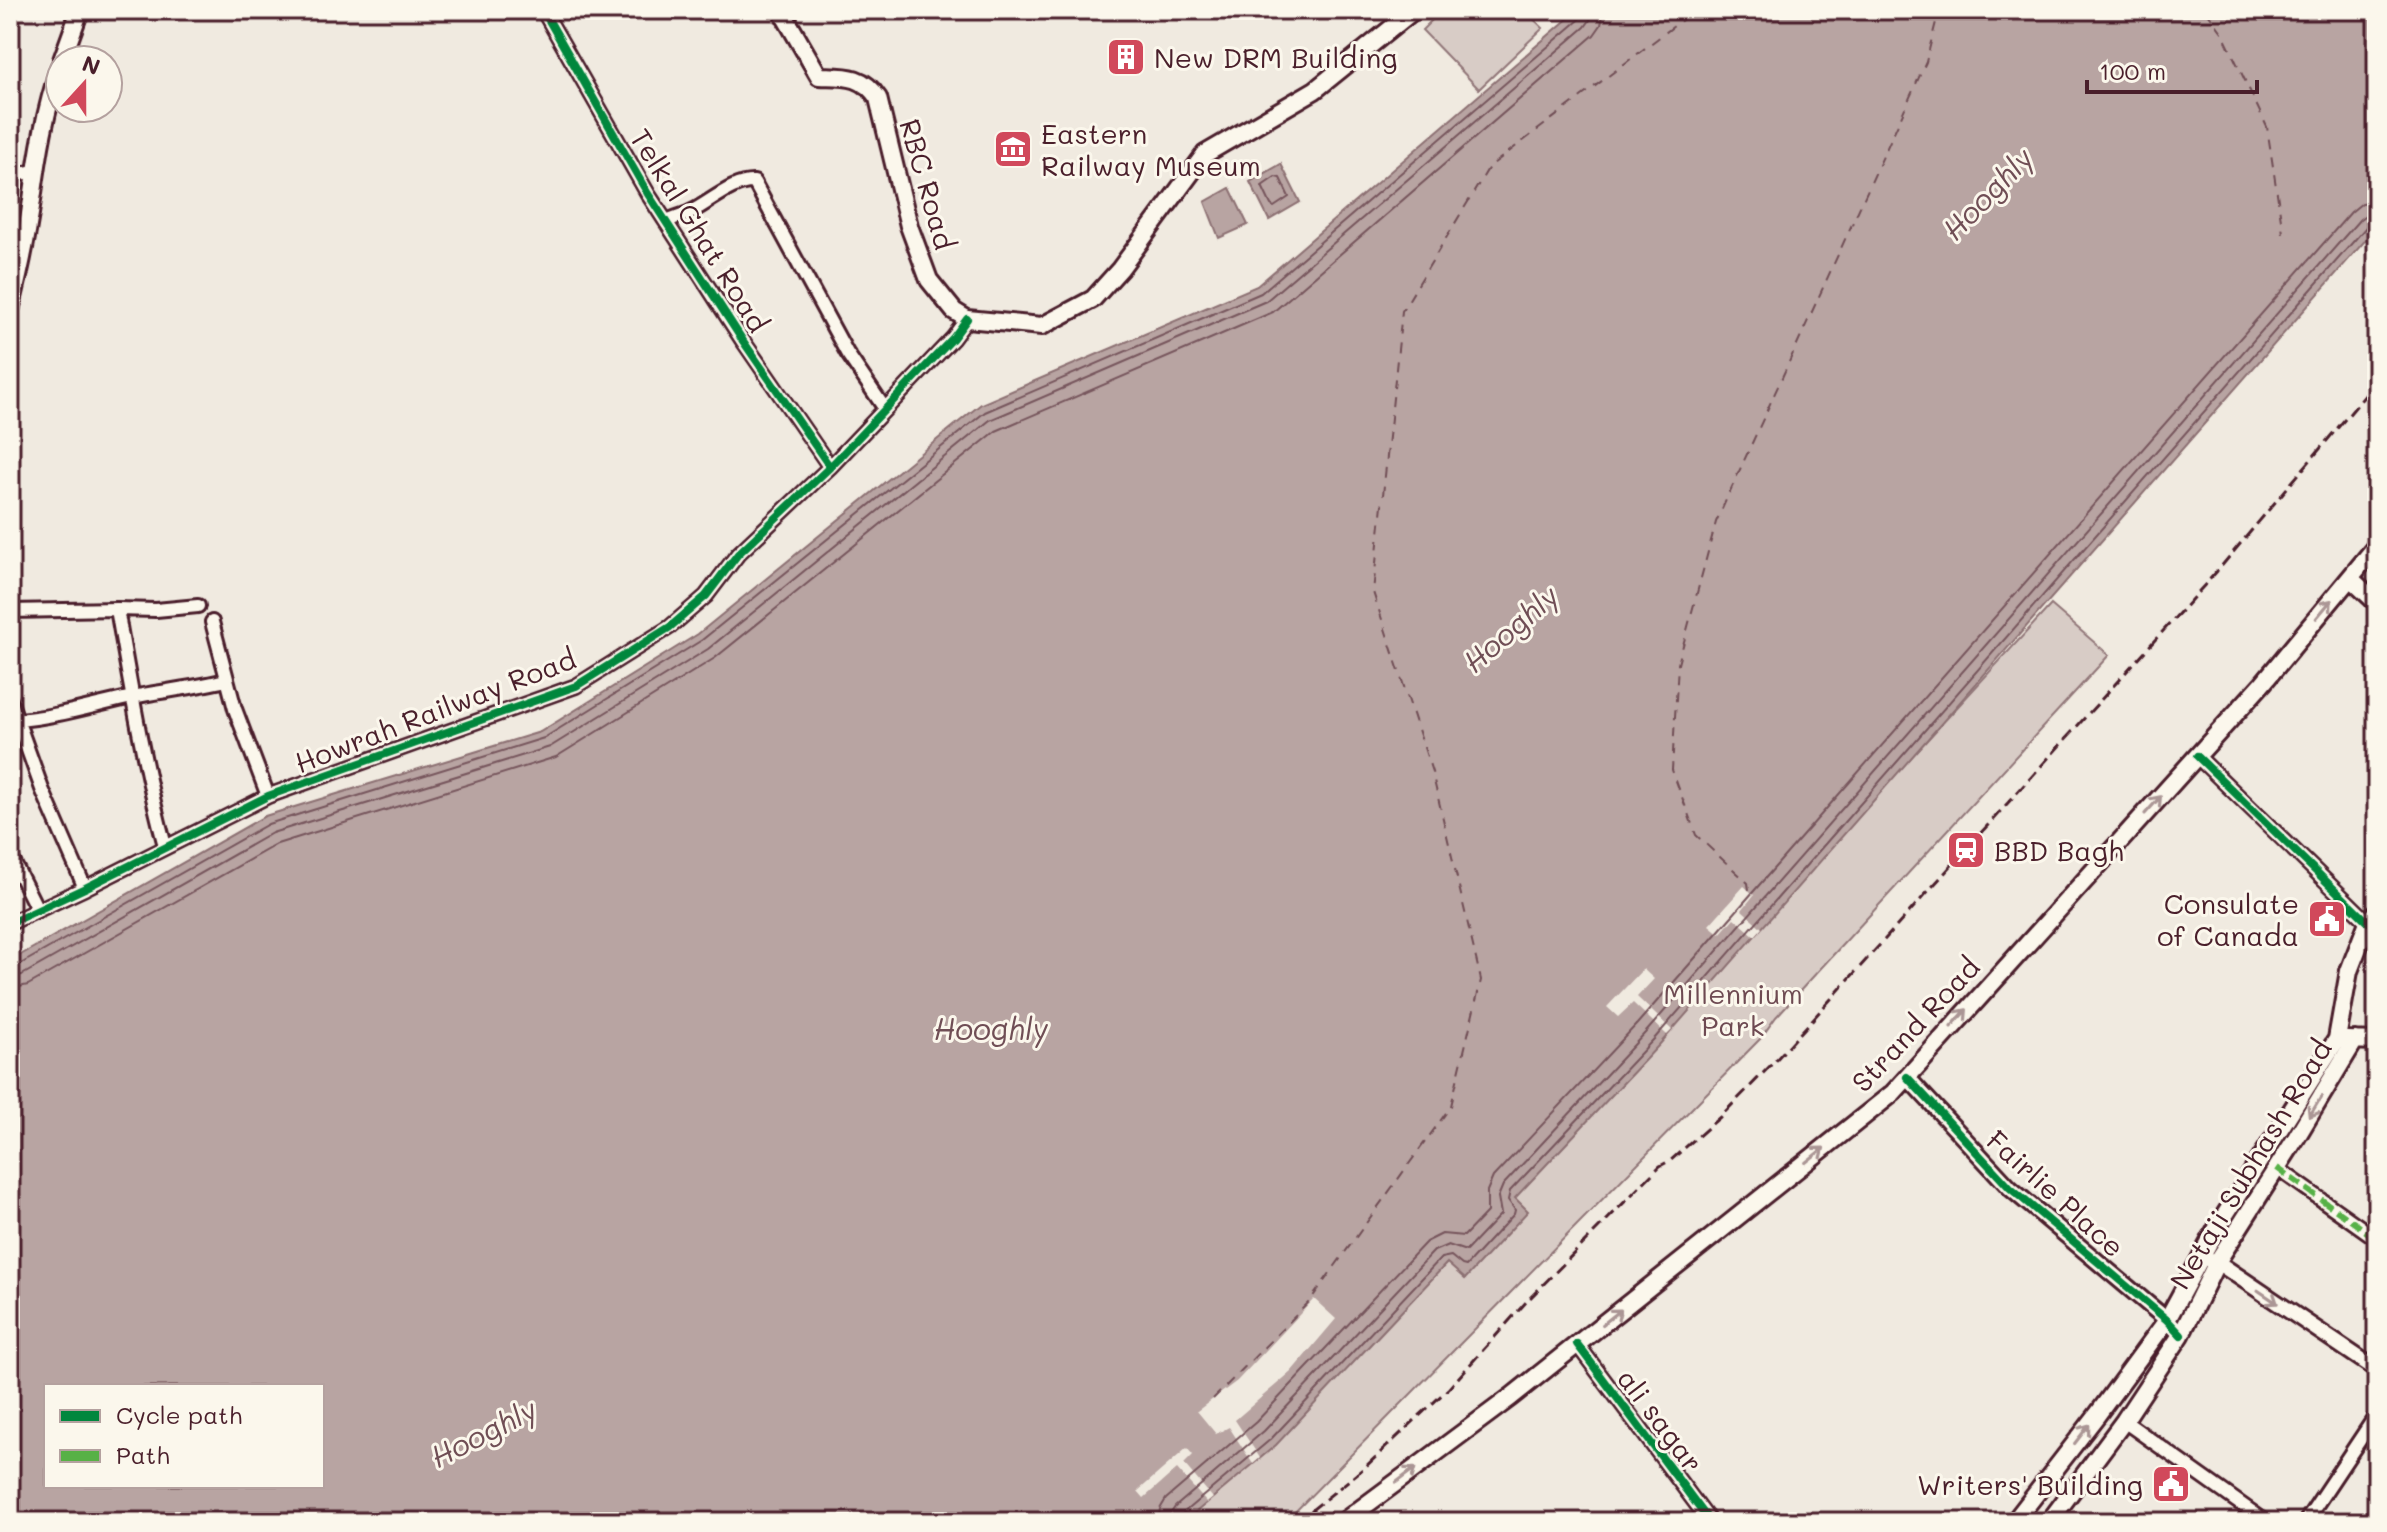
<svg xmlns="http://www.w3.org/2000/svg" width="2387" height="1532" font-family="Mali,sans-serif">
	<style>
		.green { fill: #d8ccc6; stroke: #917678; stroke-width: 2 }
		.water { fill: #b8a4a2; stroke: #8c6f72; stroke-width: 2; fill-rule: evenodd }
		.pier { fill: #f0eae0 }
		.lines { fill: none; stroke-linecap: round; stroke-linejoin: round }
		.shore { stroke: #76545b; stroke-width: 2 }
		.ferry { stroke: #704e55; stroke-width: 2; stroke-dasharray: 10 8; stroke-linecap: butt }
		.minor-casing { stroke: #4a1f2b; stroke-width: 18 }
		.tertiary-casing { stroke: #4a1f2b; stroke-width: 20 }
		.secondary-casing { stroke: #4a1f2b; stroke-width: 22 }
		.minor { stroke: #fbf7ec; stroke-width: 12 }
		.tertiary { stroke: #fbf7ec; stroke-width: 14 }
		.secondary { stroke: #fbf7ec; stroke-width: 16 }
		.rail { stroke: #4a1f2b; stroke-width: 3; stroke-dasharray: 12 6; stroke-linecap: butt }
		.quiet { stroke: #57b146; stroke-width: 6; stroke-dasharray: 12 6; stroke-linecap: butt }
		.cycleway-casing { stroke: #fbf7ec; stroke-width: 13 }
		.cycleway { stroke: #00873e; stroke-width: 8 }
		.oneway { stroke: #ab9695 }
		.labels { text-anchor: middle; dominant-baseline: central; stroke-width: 6; stroke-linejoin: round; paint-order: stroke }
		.poi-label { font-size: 28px; fill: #4a1f2b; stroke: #fbf7ec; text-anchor: start }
		.street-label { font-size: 28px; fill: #4a1f2b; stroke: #fbf7ec }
		.park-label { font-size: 28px; fill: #6e4a52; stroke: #fbf7ec }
		.water-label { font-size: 30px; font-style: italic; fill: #704e55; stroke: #fbf7ec }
	</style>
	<rect width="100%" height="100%" fill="#f0eae0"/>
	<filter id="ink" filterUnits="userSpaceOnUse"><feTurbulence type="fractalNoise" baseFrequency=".0125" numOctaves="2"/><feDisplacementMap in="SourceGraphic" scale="16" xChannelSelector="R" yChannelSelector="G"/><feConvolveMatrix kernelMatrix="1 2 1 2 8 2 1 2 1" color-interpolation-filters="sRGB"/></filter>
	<g filter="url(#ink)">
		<!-- green -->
		<path class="green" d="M1442,10H1524L1543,28L1479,89L1422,30Z
			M2051,605L2109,655L1776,1017L1760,1039L1285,1522H1176L1448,1262Z"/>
		<!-- water -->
		<path class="water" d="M1578,10H2377V227L1659,1045L1515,1198L1528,1211L1465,1279L1447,1263L1276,1445L1184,1522H10V961L265,816L540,732L698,634L981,404L1257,286ZM46,1386H322V1486H46Z
			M1281,164L1300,202L1269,220L1250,182Z
			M1230,188L1248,225L1219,238L1205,202Z"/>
		<!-- pier -->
		<path class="pier" d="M1744,886L1754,895L1742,910L1762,928L1755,936L1734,918L1720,934L1709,925Z
			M1643,969L1654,979L1637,997L1672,1030L1667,1035L1633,1003L1618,1017L1607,1007Z
			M1314,1299L1336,1319L1291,1372L1235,1420L1260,1458L1253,1464L1229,1427L1216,1434L1197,1411L1237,1381Z
			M1187,1448L1193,1455L1184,1464L1213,1498L1207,1503L1177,1469L1144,1498L1138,1491Z"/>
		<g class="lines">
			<!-- shore -->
			<path class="shore" d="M1275,177L1280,178L1289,197L1274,207L1271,205L1262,186Z
				M10,967L17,966L268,824L544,738L702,640L985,412L1261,293L1579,20L1582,10
				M10,977L22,975L272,833L550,747L708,649L990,420L1266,301L1585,27L1590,20L1592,10
				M10,989L28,985L277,844L556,757L715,658L996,431L1273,312L1594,35L1601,25L1604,10
				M1158,1522L1160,1509L1166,1499L1256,1422L1426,1242L1442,1234L1464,1236L1487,1212V1191L1493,1177L1637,1024L2351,212L2362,203L2377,201
				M1170,1522L1171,1513L1175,1507L1264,1431L1434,1251L1448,1245L1466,1251L1501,1214L1498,1197L1503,1185L1646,1032L2360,219L2367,214L2377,213
				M1180,1522L1183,1513L1271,1439L1441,1258L1451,1256L1462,1265L1466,1266L1514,1214L1515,1210L1508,1200L1510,1191L1654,1039L2367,226L2377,223"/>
			<!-- ferry -->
			<path class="ferry" d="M2206,10L2222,32L2267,127L2283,233
				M1749,890L1748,883L1696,835L1672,770L1678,664L1716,522L1926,62L1939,10
				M1213,1399L1309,1302L1451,1106L1481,980L1432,772L1373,592L1402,311L1489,167L1695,10"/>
			<defs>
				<path id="minor" d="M543,10L648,194L743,341L830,467
					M10,176L35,171
					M666,221C676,217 687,214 696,209C714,199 734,181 754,182L847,353L885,409
					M117,609L156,610L198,606
					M10,611L117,609C131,689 144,768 165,846
					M212,622L235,709L268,796
					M10,700L42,789L85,888
					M18,720C56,717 91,706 128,698C160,691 193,688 226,680
					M2197,756L2368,922
					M10,855L37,909
					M10,923L85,888L268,796L576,686L670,627L706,596L738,554L830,467L953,338L967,319
					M2277,1168L2377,1239
					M1577,1344L1710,1522
					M2124,1421L2266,1522
					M2305,1522L2377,1414"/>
				<path id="tertiary" d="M1907,1077L2010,1188L2167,1320L2181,1335
					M2201,1257L2217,1262L2377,1370"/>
				<path id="secondary" d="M781,10L819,76C844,77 862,74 878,98L909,226L929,280L954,311L967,319L1042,326L1093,299L1120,269L1205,154L1315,90L1414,10
					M62,60L80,10
					M10,310C19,274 27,237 32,200C38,155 45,110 60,67
					M2350,578L2377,603
					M2347,1040L2377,1041
					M1343,1522L1511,1397L1893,1093L2263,683L2377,545
					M2014,1522L2097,1415L2167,1320L2218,1226L2337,1039L2349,971L2368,922L2377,912
					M2049,1522L2124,1421L2181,1335L2217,1262L2296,1138L2355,1040"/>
			</defs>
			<!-- minor casing -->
			<use href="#minor" class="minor-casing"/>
			<!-- tertiary casing -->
			<use href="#tertiary" class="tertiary-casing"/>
			<!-- secondary casing -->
			<use href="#secondary" class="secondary-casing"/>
			<!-- minor -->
			<use href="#minor" class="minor"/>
			<!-- tertiary -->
			<use href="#tertiary" class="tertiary"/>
			<!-- secondary -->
			<use href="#secondary" class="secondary"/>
			<!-- rail -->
			<path class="rail" d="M1297,1522L1364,1468L1449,1388L1527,1301L1660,1166L1671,1160L1720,1117L1775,1061L2219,569L2377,381"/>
			<!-- quiet -->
			<path class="quiet" d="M2277,1168L2377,1239"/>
			<defs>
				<path id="cycleway" d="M543,10L648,194L743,341L830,467
					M2197,756L2368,922
					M10,923L85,888L268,796L576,686L670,627L706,596L738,554L830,467L953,338L967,319
					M1907,1077L2010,1188L2167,1320L2181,1335
					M1577,1344L1710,1522"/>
			</defs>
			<!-- cycleway casing -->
			<use href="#cycleway" class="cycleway-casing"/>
			<!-- cycleway -->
			<use href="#cycleway" class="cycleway"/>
		</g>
		<!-- one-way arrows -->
		<defs><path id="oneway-shaft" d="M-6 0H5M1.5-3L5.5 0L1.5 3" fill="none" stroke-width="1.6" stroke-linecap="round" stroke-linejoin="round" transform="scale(2)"/></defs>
		<g class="oneway">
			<use href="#oneway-shaft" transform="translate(2324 609) rotate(-50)"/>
			<use href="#oneway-shaft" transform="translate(2153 805) rotate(-48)"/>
			<use href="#oneway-shaft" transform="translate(1959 1018) rotate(-48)"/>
			<use href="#oneway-shaft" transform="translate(2315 1107) rotate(121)"/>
			<use href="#oneway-shaft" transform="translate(1815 1155) rotate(-39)"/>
			<use href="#oneway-shaft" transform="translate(2268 1297) rotate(34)"/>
			<use href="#oneway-shaft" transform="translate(1612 1317) rotate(-39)"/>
			<use href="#oneway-shaft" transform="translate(2082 1434) rotate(-52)"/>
			<use href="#oneway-shaft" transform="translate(1406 1475) rotate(-37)"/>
		</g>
	</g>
	<!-- icons -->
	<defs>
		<symbol id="building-square" viewBox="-11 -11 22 22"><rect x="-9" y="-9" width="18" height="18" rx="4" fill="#d1495b" stroke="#fbf7ec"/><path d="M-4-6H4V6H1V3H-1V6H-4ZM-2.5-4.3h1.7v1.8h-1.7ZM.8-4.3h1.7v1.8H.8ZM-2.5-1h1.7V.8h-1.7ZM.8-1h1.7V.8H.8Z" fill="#fff"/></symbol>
		<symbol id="museum-square" viewBox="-11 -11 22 22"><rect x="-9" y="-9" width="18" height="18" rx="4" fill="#d1495b" stroke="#fbf7ec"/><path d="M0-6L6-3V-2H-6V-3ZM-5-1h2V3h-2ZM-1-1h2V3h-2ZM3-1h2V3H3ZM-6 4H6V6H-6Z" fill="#fff"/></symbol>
		<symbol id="station-square" viewBox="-11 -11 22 22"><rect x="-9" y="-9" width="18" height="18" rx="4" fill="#d1495b" stroke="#fbf7ec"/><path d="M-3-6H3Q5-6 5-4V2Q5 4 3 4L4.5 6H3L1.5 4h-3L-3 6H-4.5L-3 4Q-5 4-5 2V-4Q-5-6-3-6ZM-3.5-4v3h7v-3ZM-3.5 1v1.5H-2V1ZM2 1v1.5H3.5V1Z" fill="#fff"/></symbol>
		<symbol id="civic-square" viewBox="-11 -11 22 22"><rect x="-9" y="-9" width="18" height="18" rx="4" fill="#d1495b" stroke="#fbf7ec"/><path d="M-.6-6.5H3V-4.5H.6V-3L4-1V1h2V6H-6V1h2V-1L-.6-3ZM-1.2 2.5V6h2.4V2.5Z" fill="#fff"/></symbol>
	</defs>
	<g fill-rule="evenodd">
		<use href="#building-square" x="1104" y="35" width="44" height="44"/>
		<use href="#museum-square" x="991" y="127" width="44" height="44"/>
		<use href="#station-square" x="1944" y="828" width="44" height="44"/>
		<use href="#civic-square" x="2305" y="897" width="44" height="44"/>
		<use href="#civic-square" x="2149" y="1462" width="44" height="44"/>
	</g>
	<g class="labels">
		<!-- poi labels -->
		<g class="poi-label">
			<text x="1154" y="57">New DRM Building</text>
			<text x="1041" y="133">Eastern<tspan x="1041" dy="32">Railway Museum</tspan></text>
			<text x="1994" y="850">BBD Bagh</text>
			<text x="2299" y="903" text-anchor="end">Consulate<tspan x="2299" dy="32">of Canada</tspan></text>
			<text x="2143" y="1484" text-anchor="end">Writers' Building</text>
		</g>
		<!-- street labels -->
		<g class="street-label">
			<text transform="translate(928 184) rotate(74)">RBC Road</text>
			<text transform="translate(700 230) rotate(58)">Telkal Ghat Road</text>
			<text transform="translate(435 710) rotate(-21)">Howrah Railway Road</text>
			<text transform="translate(1915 1024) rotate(-47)">Strand Road</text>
			<text transform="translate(2250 1164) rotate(-59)">Netaji Subhash Road</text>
			<text transform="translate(2056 1193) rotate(42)">Fairlie Place</text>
			<text transform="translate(1661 1420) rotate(53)">ali sagar</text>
		</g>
		<!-- park labels -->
		<g class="park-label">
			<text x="1733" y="993">Millennium<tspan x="1733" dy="32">Park</tspan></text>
		</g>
		<!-- water labels -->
		<g class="water-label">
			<text transform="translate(1987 193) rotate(-46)">Hooghly</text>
			<text transform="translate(1510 628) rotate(-41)">Hooghly</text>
			<text x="991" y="1028">Hooghly</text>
			<text transform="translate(483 1432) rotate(-27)">Hooghly</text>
		</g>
	</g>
	<!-- margin -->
	<rect width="2387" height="1532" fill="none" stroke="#fbf7ec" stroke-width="40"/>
	<rect x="20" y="20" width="2347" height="1492" fill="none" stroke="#4a1f2b" stroke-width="3" filter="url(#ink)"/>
	<!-- legend -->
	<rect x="44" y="1384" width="280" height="104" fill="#fbf7ec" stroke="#b4a19f" stroke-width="2"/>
	<rect x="60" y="1410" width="40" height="12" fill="#00873e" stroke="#b4a19f" stroke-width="2"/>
	<text x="116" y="1424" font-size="24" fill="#4a1f2b">Cycle path</text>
	<rect x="60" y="1450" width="40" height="12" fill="#57b146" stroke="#b4a19f" stroke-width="2"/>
	<text x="116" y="1464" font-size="24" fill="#4a1f2b">Path</text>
	<!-- north arrow -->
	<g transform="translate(84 84) rotate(21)"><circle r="38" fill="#fbf7ec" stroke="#b4a19f" stroke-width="2"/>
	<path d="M0-6L14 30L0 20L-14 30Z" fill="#d1495b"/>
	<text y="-12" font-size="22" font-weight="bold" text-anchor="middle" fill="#4a1f2b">N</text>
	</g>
	<!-- scale -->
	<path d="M2087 80v12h170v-12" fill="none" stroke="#4a1f2b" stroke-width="4"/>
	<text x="2099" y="80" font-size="24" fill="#4a1f2b" stroke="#fbf7ec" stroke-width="6" paint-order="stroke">100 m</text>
</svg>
